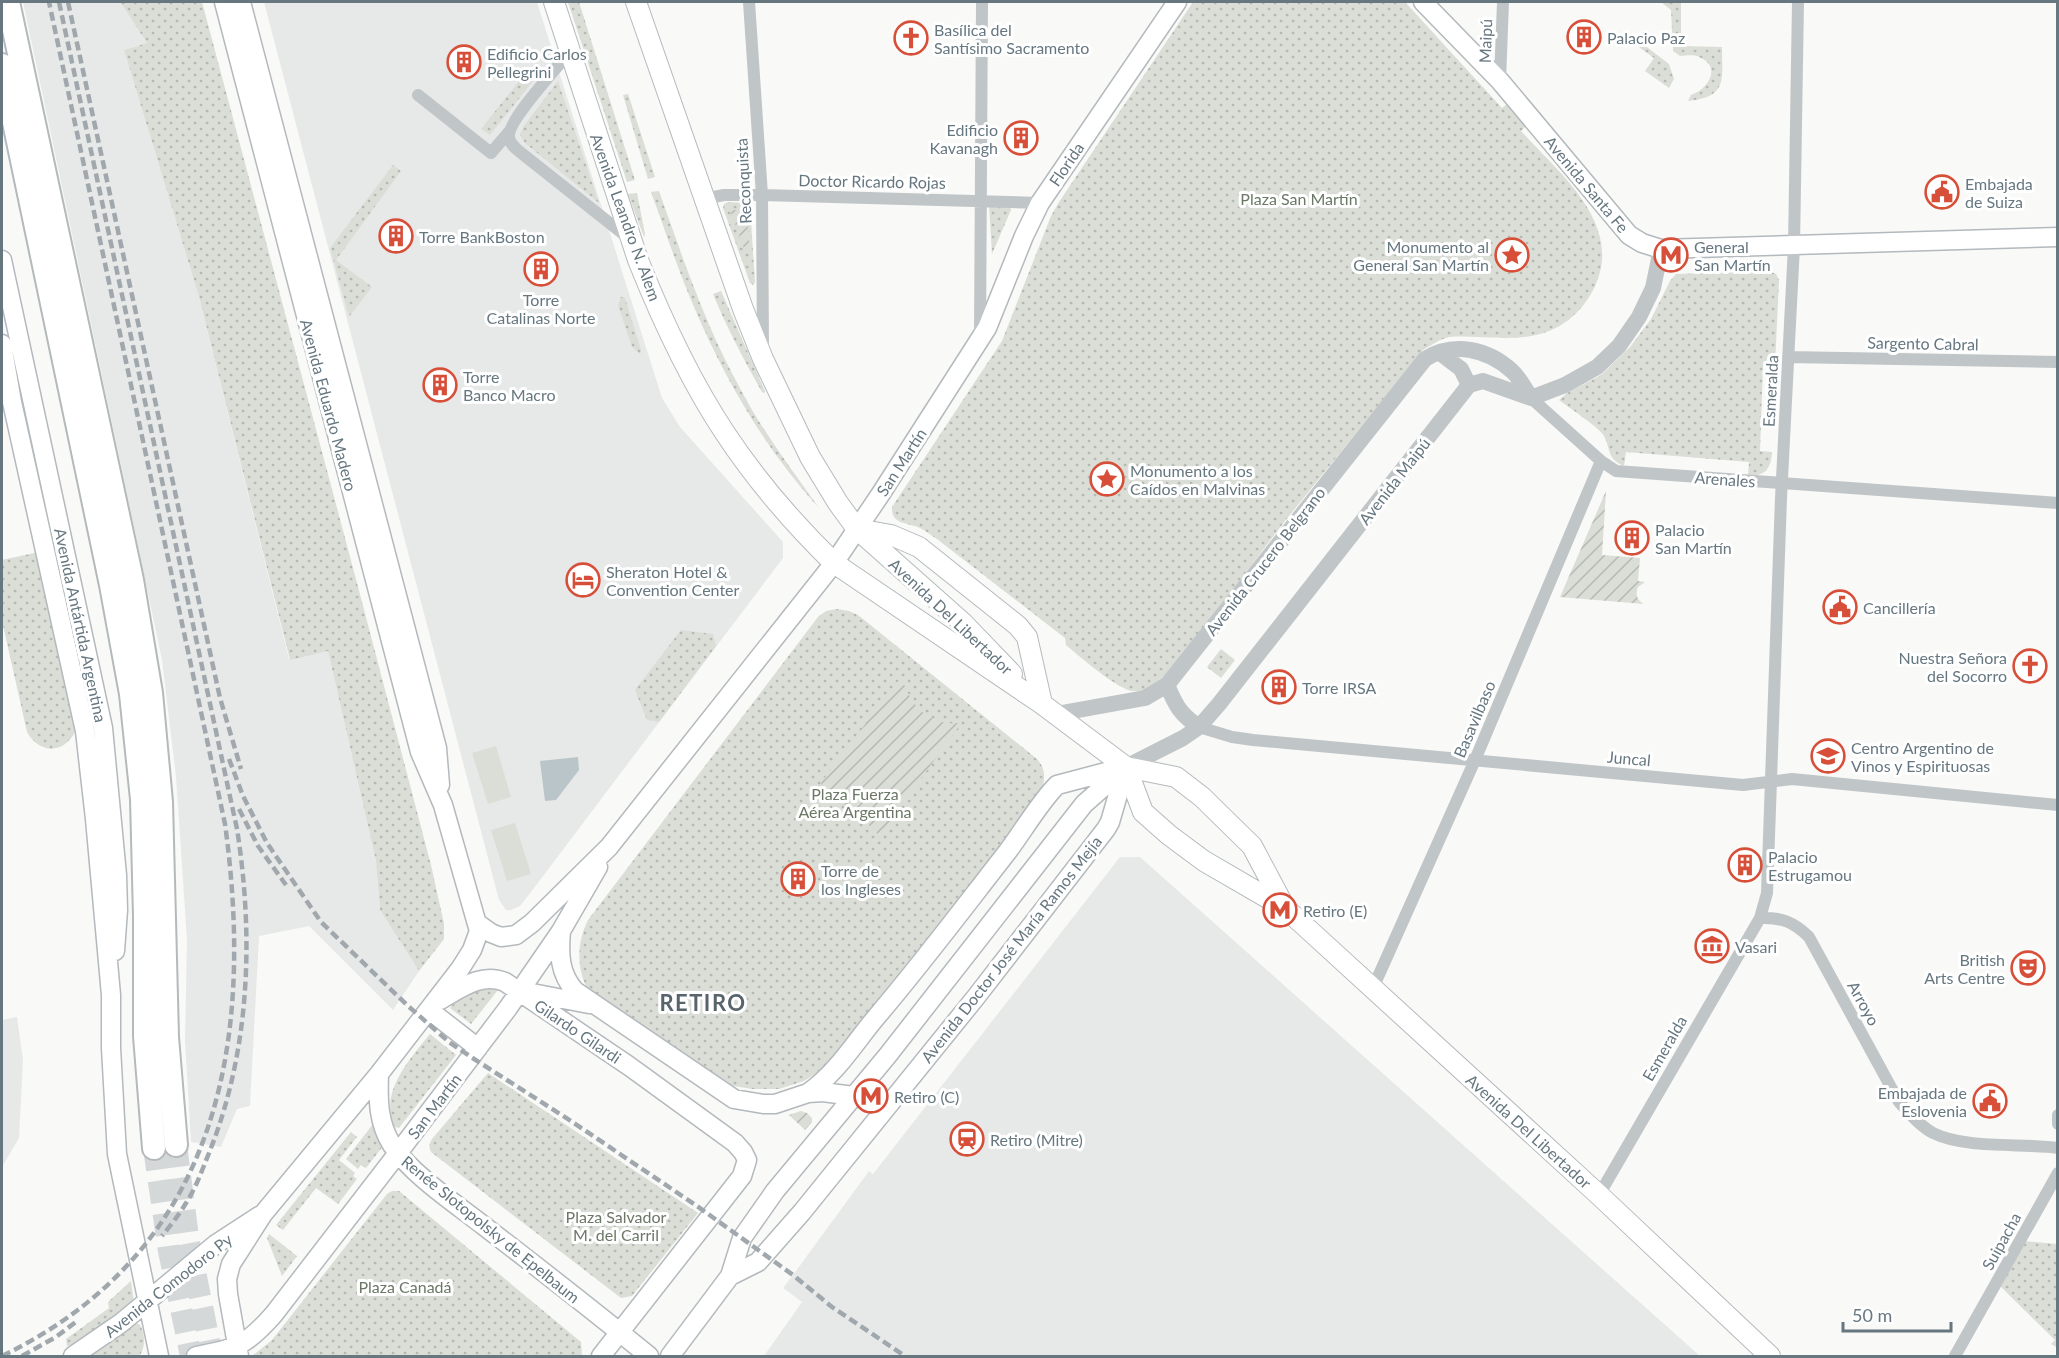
<svg xmlns="http://www.w3.org/2000/svg" width="2059" height="1358" font-family="Lato,sans-serif">
	<style>
		.built { fill: #e7e9e8 }
		.grass { fill: url(#grass-dots) }
		.garden { fill: url(#garden-furrows) }
		.pitch { fill: #daded6 }
		.water { fill: #b9c5c8 }
		.lines { fill: none; stroke-linecap: round; stroke-linejoin: round }
		.motorway-tunnel { stroke: #d4d8d9; stroke-width: 22; stroke-dasharray: 22 11; stroke-linecap: butt }
		.secondary-casing { stroke: #b3b9bd; stroke-width: 21 }
		.primary-casing { stroke: #b4babd; stroke-width: 22 }
		.motorway-casing { stroke: #b4b9bb; stroke-width: 26 }
		.minor { stroke: #c0c5c8; stroke-width: 12 }
		.tertiary { stroke: #c0c5c8; stroke-width: 16 }
		.secondary { stroke: #fff; stroke-width: 18 }
		.primary { stroke: #fff; stroke-width: 20 }
		.motorway { stroke: #fff; stroke-width: 22 }
		.rail { stroke: #a0a8ad; stroke-width: 4.5; stroke-dasharray: 9 4.5; stroke-linecap: butt }
		.labels { text-anchor: middle; dominant-baseline: central; stroke-width: 6; stroke-linejoin: round; paint-order: stroke }
		.poi-label { font-size: 16px; fill: #667780; stroke: #fff; text-anchor: start }
		.street-label { font-size: 16px; fill: #667780; stroke: #fff }
		.park-label { font-size: 16px; fill: #6a7865; stroke: #fff }
		.district-label { font-size: 22px; font-weight: bold; letter-spacing: 1.5px; fill: #58646b; stroke: #fff }
	</style>
	<defs>
		<pattern id="grass-dots" width="8" height="8" patternUnits="userSpaceOnUse" patternTransform="scale(1.5)"><rect width="8" height="8" fill="#daded6"/><path d="M2 2h.1M6 6h.1" fill="none" stroke="#b5b9b3" stroke-width="1.8" stroke-linecap="round"/></pattern>
		<pattern id="garden-furrows" width="10" height="10" patternUnits="userSpaceOnUse" patternTransform="scale(1.5)"><rect width="10" height="10" fill="#daded6"/><path d="M-1 1l2-2M0 10L10 0M9 11l2-2" fill="none" stroke="#b5b9b3"/></pattern>
	</defs>
	<rect width="100%" height="100%" fill="#f9f9f7"/>
	<!-- built -->
	<path class="built" d="M23,2H120L147,43L124,50L199,297L289,659L328,651L376,861L380,910L419,971L393,1010L309,926L259,936L250,1106L237,1109L221,1147L191,1142L185,1041L187,940L176,777L162,660Z
		M264,2H537L662,398L680,427L783,542V558L528,896L520,906L511,910H506L499,900Z
		M1120,857H1140L1700,1356H764L802,1302L783,1288L793,1275L869,1171L873,1174Z
		M17,1017L23,1060L19,1138L2,1167V1020Z"/>
	<!-- grass -->
	<path class="grass" d="M120,2H202L357,583L431,865L444,924V939L419,971L380,910L376,861L328,651L290,660L199,297L124,50L147,43Z
		M568,2H579L635,180L627,182Z
		M1193,2H1405L1502,108L1511,101L1529,123L1521,131C1560,174 1628,227 1592,292C1581,312 1563,328 1540,334C1512,342 1479,335 1449,337L1440,340L1423,350L1285,521L1163,681C1154,688 1145,692 1133,691C1118,690 1079,656 1066,645L1065,638L937,539C932,536 926,531 920,528C907,522 891,525 892,507L1002,341L1051,216L1059,202Z
		M1661,2H1681V46L1722,47C1722,80 1728,97 1688,101L1691,95C1709,89 1722,66 1699,57C1692,54 1686,56 1680,56L1673,51L1671,10Z
		M1639,41L1669,64L1674,79L1669,88L1645,71L1654,58L1636,45Z
		M524,75L533,81L490,135L481,129Z
		M558,81L599,203L525,143L520,135L523,127Z
		M628,94L655,177L648,179L623,95Z
		M393,165L401,171L336,260L372,287L349,317L330,248Z
		M659,191C683,259 706,327 741,390C763,432 792,470 819,508C766,450 725,380 694,307C678,270 665,230 651,192Z
		M637,193L645,234L644,237L628,194Z
		M728,202L745,203L750,206L755,282L753,285L750,283L723,208L724,204Z
		M989,205L1010,207L1011,210L992,254Z
		M1769,271L1776,274L1779,280L1775,365H1763L1760,451L1772,452C1771,469 1765,476 1748,476L1749,462L1626,452L1624,466C1607,459 1611,450 1604,436C1600,428 1568,407 1559,400L1567,393L1601,375L1630,347L1651,319L1670,281L1676,274Z
		M721,291L765,391L764,393L762,392C744,360 727,328 713,294Z
		M621,297H624L626,301L641,350L640,354L632,347L618,305Z
		M39,552L76,730C65,754 40,755 27,732L2,621V560Z
		M837,609L849,611L858,615L1037,759C1048,771 1044,783 1040,797L829,1065L804,1081L779,1089H752L734,1086L721,1081L588,990C576,968 577,942 588,920L818,617L826,611Z
		M681,630L713,634L716,646L659,722L647,720L635,690Z
		M1221,649L1235,660L1221,678L1207,667Z
		M487,985L498,990L471,1024L450,1008L462,992Z
		M430,1034L456,1055L399,1128L395,1127C378,1093 410,1059 430,1034Z
		M488,1073L698,1213L632,1296L621,1298L431,1152L429,1145L432,1139Z
		M373,1124L384,1145L366,1168L361,1165L358,1169L346,1159Z
		M351,1132L357,1137L339,1160L355,1173L353,1176L357,1179L338,1204L316,1188L283,1230L276,1225Z
		M392,1191H399L581,1342L582,1356H252L272,1340L387,1194Z
		M269,1234L297,1256L282,1276L267,1238Z
		M2023,1241L2057,1244V1347L2051,1344L2055,1340L2000,1286Z
		M131,1281L134,1303L76,1344L67,1346L66,1339L109,1308L108,1302Z
		M134,1323L139,1324C145,1331 146,1347 140,1355L85,1356Z"/>
	<!-- garden -->
	<path class="garden" d="M730,210H746L750,252L745,251Z
		M1606,491L1602,555L1640,558L1638,581L1645,582L1638,587C1635,595 1637,600 1644,604L1560,597Z
		M901,680C905,685 907,691 910,697C920,715 938,725 958,723L960,725L885,828L878,834L852,809L822,793L820,788L822,781L898,681Z
		M801,1111L807,1113L812,1118V1122L805,1130L789,1115Z"/>
	<!-- pitch -->
	<path class="pitch" d="M496,746L511,797L488,804L472,753Z
		M515,823L531,874L507,881L491,830Z"/>
	<!-- water -->
	<path class="water" d="M578,757L579,770L556,800L545,801L540,761Z"/>
	<g class="lines">
		<!-- motorway-tunnel -->
		<path class="motorway-tunnel" d="M176,1145L188,1237L212,1356
			M154,1148L169,1251L191,1356"/>
		<defs>
			<path id="secondary" d="M224,2L420,752L443,805L479,931L472,950L460,969L379,1074L263,1214L231,1264L227,1279L228,1294L239,1356
				M241,2L437,748L440,785
				M1423,2L1500,81L1629,235L1642,243L1661,249L2058,237
				M2,260L103,728L117,875L118,910L115,951
				M2,344L12,402L85,731L95,819L111,995V1048L117,1154L159,1356
				M477,923L491,933L501,937L516,935L532,923L609,847L834,563L880,495L987,328L1024,236L1040,203L1177,2
				M561,931C559,953 559,973 575,991L734,1099L763,1104H775L808,1093L823,1092L853,1096
				M527,992L589,1004
				M440,1000C460,989 481,972 505,982L629,1066L735,1143L743,1152L747,1160L742,1176L601,1356
				M429,1010L478,1048
				M379,1074C378,1100 378,1123 392,1145C412,1175 456,1204 484,1226C540,1269 595,1312 649,1356
				M808,1093C837,1073 855,1042 878,1015C923,962 965,906 1008,851C1023,831 1040,802 1057,785L1121,768
				M730,1276L758,1262L802,1212L976,997L1106,829L1110,822L1126,767
				M73,1356L121,1323L216,1244L259,1216
				M196,1356C236,1349 246,1346 274,1314L398,1153L508,1008L561,931L598,867
				M670,1356L730,1276L742,1238L775,1191L888,1055L1084,804L1126,767"/>
			<path id="primary" d="M554,2L638,260C662,320 689,379 725,433C756,480 794,524 834,563L1042,704L1126,767L1176,777L1202,797L1252,846L1285,908
				M636,2L743,309L763,359L810,457L838,503L857,529L963,623L1012,674
				M857,529L891,535L919,547L1018,626L1027,637L1042,704
				M1126,767L1143,812L1169,835L1204,861L1285,908L1599,1195L1770,1356"/>
			<path id="motorway" d="M8,2L132,580L151,693L161,802L167,1037L176,1145
				M2,65L111,585L131,694L142,799L145,916V1036L154,1148"/>
		</defs>
		<!-- secondary casing -->
		<use href="#secondary" class="secondary-casing"/>
		<!-- primary casing -->
		<use href="#primary" class="primary-casing"/>
		<!-- motorway casing -->
		<use href="#motorway" class="motorway-casing"/>
		<!-- minor -->
		<path class="minor" d="M749,2L762,195L763,348
			M569,53C557,68 507,121 509,137C510,144 515,148 520,152L631,240
			M1500,81L1503,2
			M418,95L491,153L509,132
			M703,199L724,195H762L1040,203
			M980,335L982,2
			M1788,357L2058,362
			M1531,398L1601,461L1616,471L2058,503
			M1199,727L1232,737L1253,740L1743,785L1792,779L2058,805
			M1760,918C1781,917 1794,922 1809,937L1899,1102C1909,1113 1920,1126 1933,1133C1965,1149 2021,1143 2058,1148
			M1373,988L1475,760L1601,461
			M2058,1115V1124
			M1599,1195L1760,918L1767,893L1781,498L1794,246L1798,2
			M1955,1356L2058,1173"/>
		<!-- tertiary -->
		<path class="tertiary" d="M1440,353L1461,369L1469,385
			M1167,685C1176,706 1180,714 1199,727
			M1056,714L1145,698L1167,685L1425,359C1454,341 1488,349 1512,371C1520,378 1525,389 1531,398
			M1126,767L1183,738L1199,727L1219,704L1469,385L1483,381L1531,398L1565,385L1597,367L1619,346L1639,317L1653,288L1661,249"/>
		<!-- secondary -->
		<use href="#secondary" class="secondary"/>
		<!-- primary -->
		<use href="#primary" class="primary"/>
		<!-- motorway -->
		<use href="#motorway" class="motorway"/>
		<!-- rail -->
		<path class="rail" d="M59,2L237,829C254,937 250,1051 209,1153C202,1170 196,1188 186,1203C179,1215 170,1226 162,1236
			M68,2L220,698L241,769
			M229,759L243,796L267,843L321,922L407,1005L449,1042L471,1057L571,1121L697,1206L793,1275L832,1307L905,1356
			M239,809L258,846L286,885
			M2,1356C219,1251 255,1043 225,824L49,2
			M22,1356L56,1337L77,1321"/>
	</g>
	<!-- icons -->
	<defs>
		<symbol id="building-ring" viewBox="-11 -11 22 22"><circle r="9.5" fill="#fff" stroke="#d74f39" stroke-width="1.5"/><path d="M-4-6H4V6H1V3H-1V6H-4ZM-2.5-4.3h1.7v1.8h-1.7ZM.8-4.3h1.7v1.8H.8ZM-2.5-1h1.7V.8h-1.7ZM.8-1h1.7V.8H.8Z" fill="#d74f39"/></symbol>
		<symbol id="church-ring" viewBox="-11 -11 22 22"><circle r="9.5" fill="#fff" stroke="#d74f39" stroke-width="1.5"/><path d="M-1.2-6h2.4v3.5h3.3v2.4h-3.3V6h-2.4V-.1h-3.3v-2.4h3.3Z" fill="#d74f39"/></symbol>
		<symbol id="civic-ring" viewBox="-11 -11 22 22"><circle r="9.5" fill="#fff" stroke="#d74f39" stroke-width="1.5"/><path d="M-.6-6.5H3V-4.5H.6V-3L4-1V1h2V6H-6V1h2V-1L-.6-3ZM-1.2 2.5V6h2.4V2.5Z" fill="#d74f39"/></symbol>
		<symbol id="sight-ring" viewBox="-11 -11 22 22"><circle r="9.5" fill="#fff" stroke="#d74f39" stroke-width="1.5"/><path d="M0-6L1.8-2.2L6-1.7L2.9 1.2L3.7 5.4L0 3.3L-3.7 5.4L-2.9 1.2L-6-1.7L-1.8-2.2Z" fill="#d74f39"/></symbol>
		<symbol id="metro-ring" viewBox="-11 -11 22 22"><circle r="9.5" fill="#fff" stroke="#d74f39" stroke-width="1.5"/><path d="M-5.5 5V-5H-3L0 0L3-5H5.5V5H3V-.5L0 4L-3-.5V5Z" fill="#d74f39"/></symbol>
		<symbol id="hotel-ring" viewBox="-11 -11 22 22"><circle r="9.5" fill="#fff" stroke="#d74f39" stroke-width="1.5"/><path d="M-6-4.5h1.5V1H6V5H4.5V3h-9V5H-6ZM-4 0a1.8 1.8 0 1 1 3.6 0ZM.5 0V-2.5h3Q6-2.5 6 0Z" fill="#d74f39"/></symbol>
		<symbol id="university-ring" viewBox="-11 -11 22 22"><circle r="9.5" fill="#fff" stroke="#d74f39" stroke-width="1.5"/><path d="M0-5L7-2L0 1L-7-2ZM-4 1L0 2.5L4 1V4Q0 6-4 4Z" fill="#d74f39"/></symbol>
		<symbol id="museum-ring" viewBox="-11 -11 22 22"><circle r="9.5" fill="#fff" stroke="#d74f39" stroke-width="1.5"/><path d="M0-6L6-3V-2H-6V-3ZM-5-1h2V3h-2ZM-1-1h2V3h-2ZM3-1h2V3H3ZM-6 4H6V6H-6Z" fill="#d74f39"/></symbol>
		<symbol id="theatre-ring" viewBox="-11 -11 22 22"><circle r="9.5" fill="#fff" stroke="#d74f39" stroke-width="1.5"/><path d="M-5-5.5Q0-4 5-5.5V0Q5 5 0 6Q-5 5-5 0ZM-3.3-2.5H-1v1.5H-3.3ZM1-2.5H3.3v1.5H1ZM-2.8 1Q0 5.5 2.8 1Z" fill="#d74f39"/></symbol>
		<symbol id="station-ring" viewBox="-11 -11 22 22"><circle r="9.5" fill="#fff" stroke="#d74f39" stroke-width="1.5"/><path d="M-3-6H3Q5-6 5-4V2Q5 4 3 4L4.5 6H3L1.5 4h-3L-3 6H-4.5L-3 4Q-5 4-5 2V-4Q-5-6-3-6ZM-3.5-4v3h7v-3ZM-3.5 1v1.5H-2V1ZM2 1v1.5H3.5V1Z" fill="#d74f39"/></symbol>
	</defs>
	<g fill-rule="evenodd">
		<use href="#building-ring" x="1565" y="18" width="38" height="38"/>
		<use href="#church-ring" x="892" y="19" width="38" height="38"/>
		<use href="#building-ring" x="445" y="43" width="38" height="38"/>
		<use href="#building-ring" x="1002" y="119" width="38" height="38"/>
		<use href="#civic-ring" x="1923" y="173" width="38" height="38"/>
		<use href="#building-ring" x="377" y="217" width="38" height="38"/>
		<use href="#sight-ring" x="1493" y="236" width="38" height="38"/>
		<use href="#metro-ring" x="1652" y="236" width="38" height="38"/>
		<use href="#building-ring" x="522" y="250" width="38" height="38"/>
		<use href="#building-ring" x="421" y="366" width="38" height="38"/>
		<use href="#sight-ring" x="1088" y="460" width="38" height="38"/>
		<use href="#building-ring" x="1613" y="519" width="38" height="38"/>
		<use href="#hotel-ring" x="564" y="561" width="38" height="38"/>
		<use href="#civic-ring" x="1821" y="588" width="38" height="38"/>
		<use href="#church-ring" x="2011" y="647" width="38" height="38"/>
		<use href="#building-ring" x="1260" y="668" width="38" height="38"/>
		<use href="#university-ring" x="1809" y="737" width="38" height="38"/>
		<use href="#building-ring" x="1726" y="846" width="38" height="38"/>
		<use href="#building-ring" x="779" y="860" width="38" height="38"/>
		<use href="#metro-ring" x="1261" y="891" width="38" height="38"/>
		<use href="#museum-ring" x="1693" y="927" width="38" height="38"/>
		<use href="#theatre-ring" x="2009" y="949" width="38" height="38"/>
		<use href="#metro-ring" x="852" y="1077" width="38" height="38"/>
		<use href="#civic-ring" x="1971" y="1082" width="38" height="38"/>
		<use href="#station-ring" x="948" y="1120" width="38" height="38"/>
	</g>
	<g class="labels">
		<!-- poi labels -->
		<g class="poi-label">
			<text x="934" y="29">Basílica del<tspan x="934" dy="18">Santísimo Sacramento</tspan></text>
			<text x="1607" y="37">Palacio Paz</text>
			<text x="487" y="53">Edificio Carlos<tspan x="487" dy="18">Pellegrini</tspan></text>
			<text x="998" y="129" text-anchor="end">Edificio<tspan x="998" dy="18">Kavanagh</tspan></text>
			<text x="1965" y="183">Embajada<tspan x="1965" dy="18">de Suiza</tspan></text>
			<text x="419" y="236">Torre BankBoston</text>
			<text x="1489" y="246" text-anchor="end">Monumento al<tspan x="1489" dy="18">General San Martín</tspan></text>
			<text x="1694" y="246">General<tspan x="1694" dy="18">San Martín</tspan></text>
			<text x="541" y="299" text-anchor="middle">Torre<tspan x="541" dy="18">Catalinas Norte</tspan></text>
			<text x="463" y="376">Torre<tspan x="463" dy="18">Banco Macro</tspan></text>
			<text x="1130" y="470">Monumento a los<tspan x="1130" dy="18">Caídos en Malvinas</tspan></text>
			<text x="1655" y="529">Palacio<tspan x="1655" dy="18">San Martín</tspan></text>
			<text x="606" y="571">Sheraton Hotel &amp;<tspan x="606" dy="18">Convention Center</tspan></text>
			<text x="1863" y="607">Cancillería</text>
			<text x="2007" y="657" text-anchor="end">Nuestra Señora<tspan x="2007" dy="18">del Socorro</tspan></text>
			<text x="1302" y="687">Torre IRSA</text>
			<text x="1851" y="747">Centro Argentino de<tspan x="1851" dy="18">Vinos y Espirituosas</tspan></text>
			<text x="1768" y="856">Palacio<tspan x="1768" dy="18">Estrugamou</tspan></text>
			<text x="821" y="870">Torre de<tspan x="821" dy="18">los Ingleses</tspan></text>
			<text x="1303" y="910">Retiro (E)</text>
			<text x="1735" y="946">Vasari</text>
			<text x="2005" y="959" text-anchor="end">British<tspan x="2005" dy="18">Arts Centre</tspan></text>
			<text x="1967" y="1092" text-anchor="end">Embajada de<tspan x="1967" dy="18">Eslovenia</tspan></text>
			<text x="894" y="1096">Retiro (C)</text>
			<text x="990" y="1139">Retiro (Mitre)</text>
		</g>
		<!-- street labels -->
		<g class="street-label">
			<text transform="translate(1485 41) rotate(-88)">Maipú</text>
			<text transform="translate(1066 164) rotate(-56)">Florida</text>
			<text transform="translate(743 181) rotate(-93)">Reconquista</text>
			<text transform="translate(872 181) rotate(1)">Doctor Ricardo Rojas</text>
			<text transform="translate(1587 184) rotate(50)">Avenida Santa Fe</text>
			<text transform="translate(626 217) rotate(70)">Avenida Leandro N. Alem</text>
			<text transform="translate(1923 343) rotate(1)">Sargento Cabral</text>
			<text transform="translate(1770 391) rotate(-87)">Esmeralda</text>
			<text transform="translate(329 405) rotate(75)">Avenida Eduardo Madero</text>
			<text transform="translate(901 462) rotate(-57)">San Martín</text>
			<text transform="translate(1725 479) rotate(4)">Arenales</text>
			<text transform="translate(1394 481) rotate(-52)">Avenida Maipú</text>
			<text transform="translate(1265 561) rotate(-52)">Avenida Crucero Belgrano</text>
			<text transform="translate(951 616) rotate(43)">Avenida Del Libertador</text>
			<text transform="translate(81 625) rotate(78)">Avenida Antártida Argentina</text>
			<text transform="translate(1474 719) rotate(-67)">Basavilbaso</text>
			<text transform="translate(1629 758) rotate(5)">Juncal</text>
			<text transform="translate(1011 949) rotate(-52)">Avenida Doctor José María Ramos Mejía</text>
			<text transform="translate(1864 1003) rotate(61)">Arroyo</text>
			<text transform="translate(578 1031) rotate(34)">Gilardo Gilardi</text>
			<text transform="translate(1664 1048) rotate(-60)">Esmeralda</text>
			<text transform="translate(434 1106) rotate(-53)">San Martín</text>
			<text transform="translate(1529 1131) rotate(42)">Avenida Del Libertador</text>
			<text transform="translate(491 1229) rotate(39)">Renée Slotopolsky de Epelbaum</text>
			<text transform="translate(2001 1241) rotate(-61)">Suipacha</text>
			<text transform="translate(168 1285) rotate(-38)">Avenida Comodoro Py</text>
		</g>
		<!-- park labels -->
		<g class="park-label">
			<text x="1299" y="198">Plaza San Martín</text>
			<text x="855" y="793">Plaza Fuerza<tspan x="855" dy="18">Aérea Argentina</tspan></text>
			<text x="616" y="1216">Plaza Salvador<tspan x="616" dy="18">M. del Carril</tspan></text>
			<text x="405" y="1286">Plaza Canadá</text>
		</g>
		<!-- district labels -->
		<g class="district-label">
			<text x="703" y="1002">RETIRO</text>
		</g>
	</g>
	<!-- border -->
	<rect width="2059" height="1358" fill="none" stroke="#667780" stroke-width="6"/>
	<!-- scale -->
	<path d="M1843 1322v9h108v-9" fill="none" stroke="#667780" stroke-width="3"/>
	<text x="1852" y="1322" font-size="18" fill="#667780" stroke="#ffffff" stroke-width="4.5" paint-order="stroke">50 m</text>
</svg>
